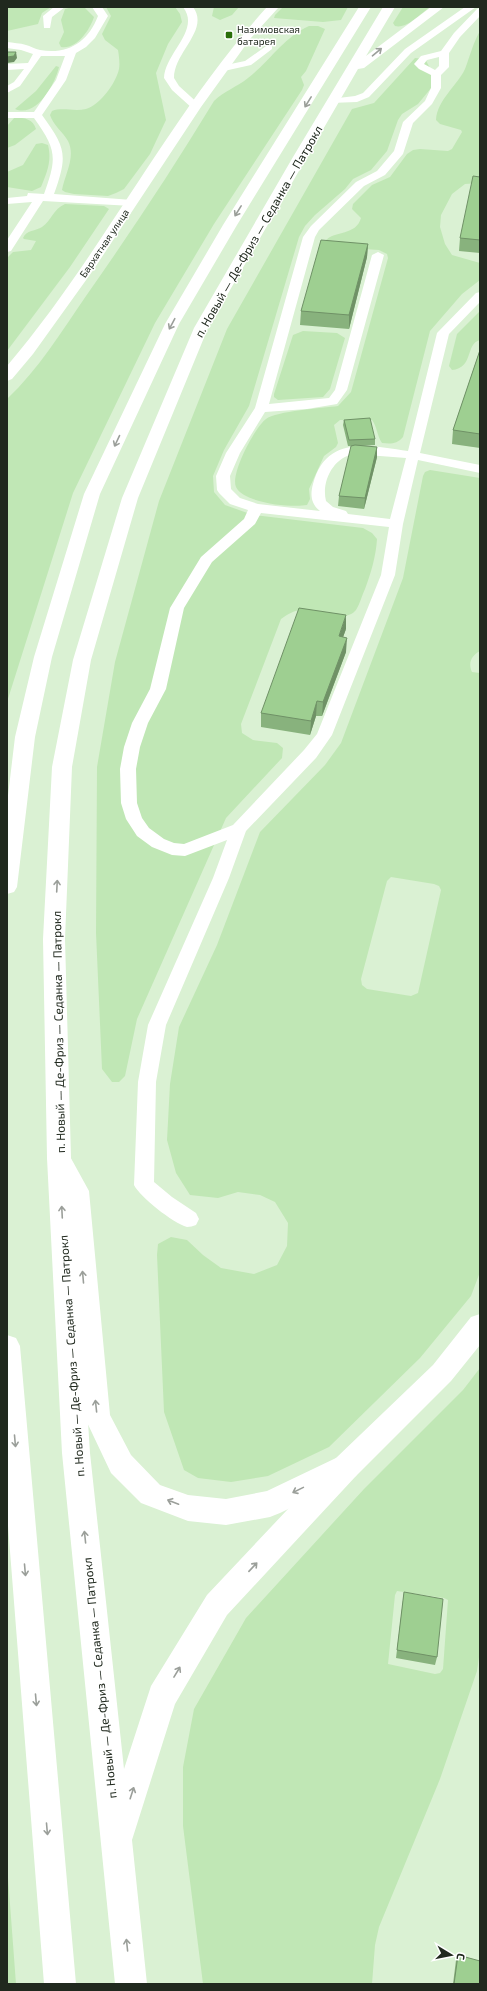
<svg xmlns="http://www.w3.org/2000/svg" width="487" height="1991" font-family="'Exo 2',sans-serif">
	<style>
		.green { fill: #c0e7b5; fill-rule: evenodd }
		.lines { fill: none; stroke-linecap: round; stroke-linejoin: round }
		.lane { fill: #fff; fill-rule: evenodd }
		.street { fill: #fff; fill-rule: evenodd }
		.secondary { fill: #fff; fill-rule: evenodd }
		.primary { fill: #fff; fill-rule: evenodd }
		.wall { fill: #88b27d }
		.shaded-wall { fill: #6f9166 }
		.building { fill: #9ecf91; stroke: #6f9166 }
		.oneway { stroke: #9b9f9a }
		.poi-dot { fill: #296e09; stroke: #fff; stroke-width: 1.5 }
		.labels { text-anchor: middle; dominant-baseline: central; stroke-width: 3; stroke-linejoin: round; paint-order: stroke }
		.far-poi-label { font-size: 10px; fill: #20291e; stroke: #fff; text-anchor: start }
		.far-street-label { font-size: 10px; fill: #20291e; stroke: #fff }
		.street-label { font-size: 12px; fill: #20291e; stroke: #fff }
	</style>
	<rect width="100%" height="100%" fill="#daf1d3"/>
	<!-- green -->
	<path class="green" d="M7,7H51L42,13L38,24L7,31Z
		M72,7L85,8L94,17C90,30 76,50 61,47L59,43L64,32L61,20L65,9Z
		M106,7H175L180,14L182,22L168,44L156,73L166,120L150,154L124,189L116,193L108,196L74,194L65,192L62,190C65,174 76,157 68,141C63,132 53,125 50,115L52,111C63,107 74,112 86,109C100,105 116,83 119,69C120,64 119,56 118,50L105,40L102,34L111,16Z
		M214,7H239L232,15L220,20L212,16Z
		M283,7H348L341,20L323,22L274,18L275,15Z
		M403,7H430C420,14 407,29 395,26L393,23Z
		M309,26H318L325,29L306,71L301,77L304,85L302,90L214,224L155,323L73,493L7,702V399C38,370 62,331 86,296C131,232 174,167 214,101C224,91 237,87 248,78C269,62 284,37 309,26Z
		M480,31V183L465,184L452,194L441,215L440,227L445,244L452,255L480,263V280L462,294L430,331L403,437C397,444 391,444 382,443C377,436 377,426 372,420H340L334,425L338,443L336,447L324,456L309,489L310,499L307,505C292,508 243,503 236,487C230,474 255,427 266,419C276,411 323,408 338,406L351,392L388,258L387,254L379,250L333,247L327,245L325,241C335,230 356,236 361,218L352,209L353,204L372,185L390,177L407,154L413,150L420,149L448,151L452,149L462,132L461,130L440,124L436,120C437,100 457,86 465,69C470,56 473,43 480,31Z
		M415,58L425,59L430,68L441,74V76L418,104L402,114L398,120L387,151L371,170L353,179L345,189L315,215L305,226L299,237L249,406L224,450L213,476L214,492L225,505L253,515L363,528L372,533L377,539C376,556 371,573 365,589C362,595 360,604 356,610C345,624 317,610 303,610C294,610 288,614 281,619L241,724L242,733L253,740L277,743L283,748L282,758L226,818L137,1019L125,1076L119,1082H112L102,1069L96,933L97,767L115,662L159,501L227,329L352,109L374,103Z
		M56,66L59,67C55,84 37,118 15,109L36,91Z
		M15,117C25,118 33,119 36,129L15,145L7,148V126Z
		M42,143L48,145C52,161 47,172 41,187L32,191L7,187V172L23,165L36,144Z
		M65,204L104,206L109,209L70,267L7,351V258L13,252L31,250L36,241L24,239L23,238C26,230 36,231 42,227C52,220 53,209 65,204Z
		M480,311V340C465,344 474,368 452,370L449,366L457,334Z
		M303,331L337,333L345,338L330,389L323,397L278,400L274,397V394L293,335Z
		M430,470L480,478V651C471,656 468,663 472,672L480,673V1272L471,1296L420,1358L329,1447L268,1476L231,1482L198,1478L184,1470L164,1412L157,1255L158,1244L171,1237L187,1240L203,1255L221,1268L254,1274L277,1265L287,1246L288,1223L275,1202L260,1195L238,1192L218,1198L190,1195L176,1173L167,1140L170,1084L179,1027L217,945L260,832L325,765L341,743L403,578L423,476L425,472ZM391,877L434,884L439,886L441,890L418,993L411,996L367,989L362,985L361,979L387,881Z
		M480,1368V1650L477,1671L440,1779L379,1927L375,1945L372,1984H203L183,1826V1767L194,1709L246,1618L364,1489L463,1390ZM397,1591L444,1598L448,1600L443,1669L440,1673L435,1674L388,1664L395,1595Z
		M7,1864L16,1984H7Z"/>
	<g class="lines">
		<!-- lane -->
		<path class="lane" d="M54,7H65L52,17L50,28H44L43,16Z
			M92,7H102L108,16L95,38L86,47L76,53L66,80L42,115C66,148 68,155 54,194L132,200L137,203L132,206L43,201L11,251L7,252V240L32,202L7,204V198L27,196L28,193L44,194C57,158 57,150 34,118H7V112H34L56,80L65,56H41L20,86L7,93V86L14,82L24,69L7,70V64L28,63L33,54L21,50L7,48V42C13,43 20,43 26,45C30,46 35,49 40,50C68,55 88,42 98,16Z
			M183,7H193C210,30 174,52 174,78L179,86L201,106L196,109L192,108L172,90L164,78C165,53 201,30 183,7Z
			M465,7H476L411,53L369,97L357,102L330,103L328,101L330,99L355,96L363,93L405,49Z
			M480,8V16L460,37L449,53V67L441,75V88L432,104L413,123L403,154L385,175L364,186L319,230L315,237L269,404L329,398L335,390L372,255L378,252L384,255L347,390L337,404L307,409L265,412L240,453L230,476L231,489L240,498L258,504L320,511C311,504 310,495 313,484C326,435 368,445 408,451L437,333L476,293L480,292V302L449,334L420,453L480,465V473L418,460L403,524L395,575L332,735L316,758L246,831L229,878L166,1025L156,1082L154,1182L172,1197L196,1213L199,1219L196,1225C193,1226 190,1227 187,1227C173,1223 140,1197 134,1185L138,1082L148,1025L213,878L227,840L185,856L172,855L152,847L137,836L126,819L121,803L120,769L124,747L132,723L150,689L170,608L201,557L244,519L248,510L230,504L219,493L217,490L216,476L226,453L255,408L303,237L311,226L356,182L377,171L394,151L403,122L425,101L431,88V75L419,69L414,64L421,56L441,51L454,33L477,9ZM439,57V66L435,70L424,64L427,60ZM354,454L406,458L390,519L348,514L346,511L333,507L326,501C321,481 334,457 354,454ZM261,513L389,527L381,575L317,734L304,750L233,825L184,844L174,843L164,839L149,828L142,818L137,803L136,769L140,747L148,723L166,689L184,608L212,562L255,524Z
			M269,44L272,45V49L251,65L224,71L219,68L221,66L245,61Z"/>
		<!-- street -->
		<path class="street" d="M59,1148L67,1151L89,1191L110,1415L131,1455L160,1485L188,1495L226,1499L267,1491L336,1458L433,1365L471,1317L480,1314V1345L451,1381L356,1476L280,1513L270,1517L226,1525L188,1521L141,1503L111,1473L84,1416L65,1192L47,1158L51,1151Z"/>
		<!-- secondary -->
		<path class="secondary" d="M267,7H279L250,39L201,107L94,269L33,354L12,379L7,381V366C103,253 168,117 267,7Z"/>
		<!-- primary -->
		<path class="primary" d="M359,7H371L237,225L179,324L100,494L52,657L35,737L17,887L14,892L7,894V804L15,737L34,657L84,494L165,324L223,225Z
			M383,7H395L366,56L431,7H444L364,68L358,69L208,328L138,498L91,660L72,767L65,939L71,1158L90,1453L124,1769L151,1686L207,1595L336,1458L346,1454L356,1458L360,1467L356,1476L227,1615L175,1704L132,1840L147,1984H115L62,1453L47,1158L43,939L52,767L73,660L122,498L194,328L293,157Z
			M7,1335L16,1338L20,1346L76,1984H44L7,1513Z"/>
	</g>
	<!-- wall -->
	<path class="wall" d="M480,177V253L459,251L460,238Z
		M368,244L367,257L349,329L300,325L301,311Z
		M480,350V448L452,444L453,430Z
		M344,420L375,439V445L361,446L377,447V457L364,509L338,506L339,496L352,446H348L343,425Z
		M346,629L343,637L346,652L322,716H316L310,735L261,727V713Z
		M404,1592L437,1657L435,1665L396,1658Z
		M458,1955L480,1984H453L456,1960Z"/>
	<!-- shaded-wall -->
	<path class="shaded-wall" d="M16,52L17,58L14,62L7,63V57Z
		M8,66V71L7,73V67Z
		M368,244L367,257L349,329V315Z
		M377,447V457L364,509L365,498Z
		M346,615V629L338,651L339,636Z
		M347,638L346,652L322,716L323,702Z
		M317,701L316,716L310,735L311,721Z"/>
	<!-- building -->
	<path class="building" d="M7,52H16L14,56L7,57Z
		M473,176L480,177V240L460,238Z
		M321,240L368,244L349,315L301,311Z
		M480,350V434L453,430Z
		M370,418L375,439L349,440L344,420Z
		M355,445L377,447L365,498L339,496L351,446Z
		M299,608L346,615L339,636L347,638L323,702L317,701L311,721L261,713Z
		M404,1592L443,1599L437,1657L397,1650Z
		M458,1955L480,1961V1984H454Z"/>
	<!-- one-way arrows -->
	<defs><path id="oneway-shaft" d="M-6 0H5M1.5-3L5.5 0L1.5 3" fill="none" stroke-width="1.6" stroke-linecap="round" stroke-linejoin="round"/></defs>
	<g class="oneway">
		<use href="#oneway-shaft" transform="translate(377 52) rotate(-40)"/>
		<use href="#oneway-shaft" transform="translate(308 102) rotate(122)"/>
		<use href="#oneway-shaft" transform="translate(238 211) rotate(122)"/>
		<use href="#oneway-shaft" transform="translate(172 324) rotate(118)"/>
		<use href="#oneway-shaft" transform="translate(117 441) rotate(115)"/>
		<use href="#oneway-shaft" transform="translate(57 886) rotate(-87)"/>
		<use href="#oneway-shaft" transform="translate(62 1212) rotate(-93)"/>
		<use href="#oneway-shaft" transform="translate(83 1277) rotate(-95)"/>
		<use href="#oneway-shaft" transform="translate(96 1406) rotate(-96)"/>
		<use href="#oneway-shaft" transform="translate(15 1441) rotate(85)"/>
		<use href="#oneway-shaft" transform="translate(298 1490) rotate(154)"/>
		<use href="#oneway-shaft" transform="translate(173 1502) rotate(-159)"/>
		<use href="#oneway-shaft" transform="translate(85 1537) rotate(-96)"/>
		<use href="#oneway-shaft" transform="translate(253 1567) rotate(-47)"/>
		<use href="#oneway-shaft" transform="translate(25 1570) rotate(85)"/>
		<use href="#oneway-shaft" transform="translate(177 1672) rotate(-59)"/>
		<use href="#oneway-shaft" transform="translate(36 1700) rotate(85)"/>
		<use href="#oneway-shaft" transform="translate(132 1793) rotate(-72)"/>
		<use href="#oneway-shaft" transform="translate(47 1829) rotate(85)"/>
		<use href="#oneway-shaft" transform="translate(127 1945) rotate(-96)"/>
	</g>
	<!-- markers -->
	<rect class="poi-dot" x="225" y="31" width="8" height="8" rx="2"/>
	<g class="labels">
		<!-- far-poi labels -->
		<g class="far-poi-label">
			<text x="237" y="29">Назимовская<tspan x="237" dy="12">батарея</tspan></text>
		</g>
		<!-- far-street labels -->
		<g class="far-street-label">
			<text transform="translate(104 243) rotate(-56)">Бархатная улица</text>
		</g>
		<!-- street labels -->
		<g class="street-label">
			<text transform="translate(258 231) rotate(-60)">п. Новый — Де-Фриз — Седанка — Патрокл</text>
			<text transform="translate(58 1032) rotate(-91)">п. Новый — Де-Фриз — Седанка — Патрокл</text>
			<text transform="translate(71 1356) rotate(-94)">п. Новый — Де-Фриз — Седанка — Патрокл</text>
			<text transform="translate(99 1678) rotate(-96)">п. Новый — Де-Фриз — Седанка — Патрокл</text>
		</g>
	</g>
	<!-- border -->
	<rect width="487" height="1991" fill="none" stroke="#20291e" stroke-width="16"/>
	<!-- north arrow -->
	<g transform="translate(451 1955) rotate(100)" stroke="#ffffff" stroke-width="3" paint-order="stroke">
	<path d="M0-3L7 15L0 10L-7 15Z" fill="#20291e"/>
	<text y="-6" font-size="11" font-weight="bold" text-anchor="middle" fill="#20291e">С</text>
	</g>
</svg>
